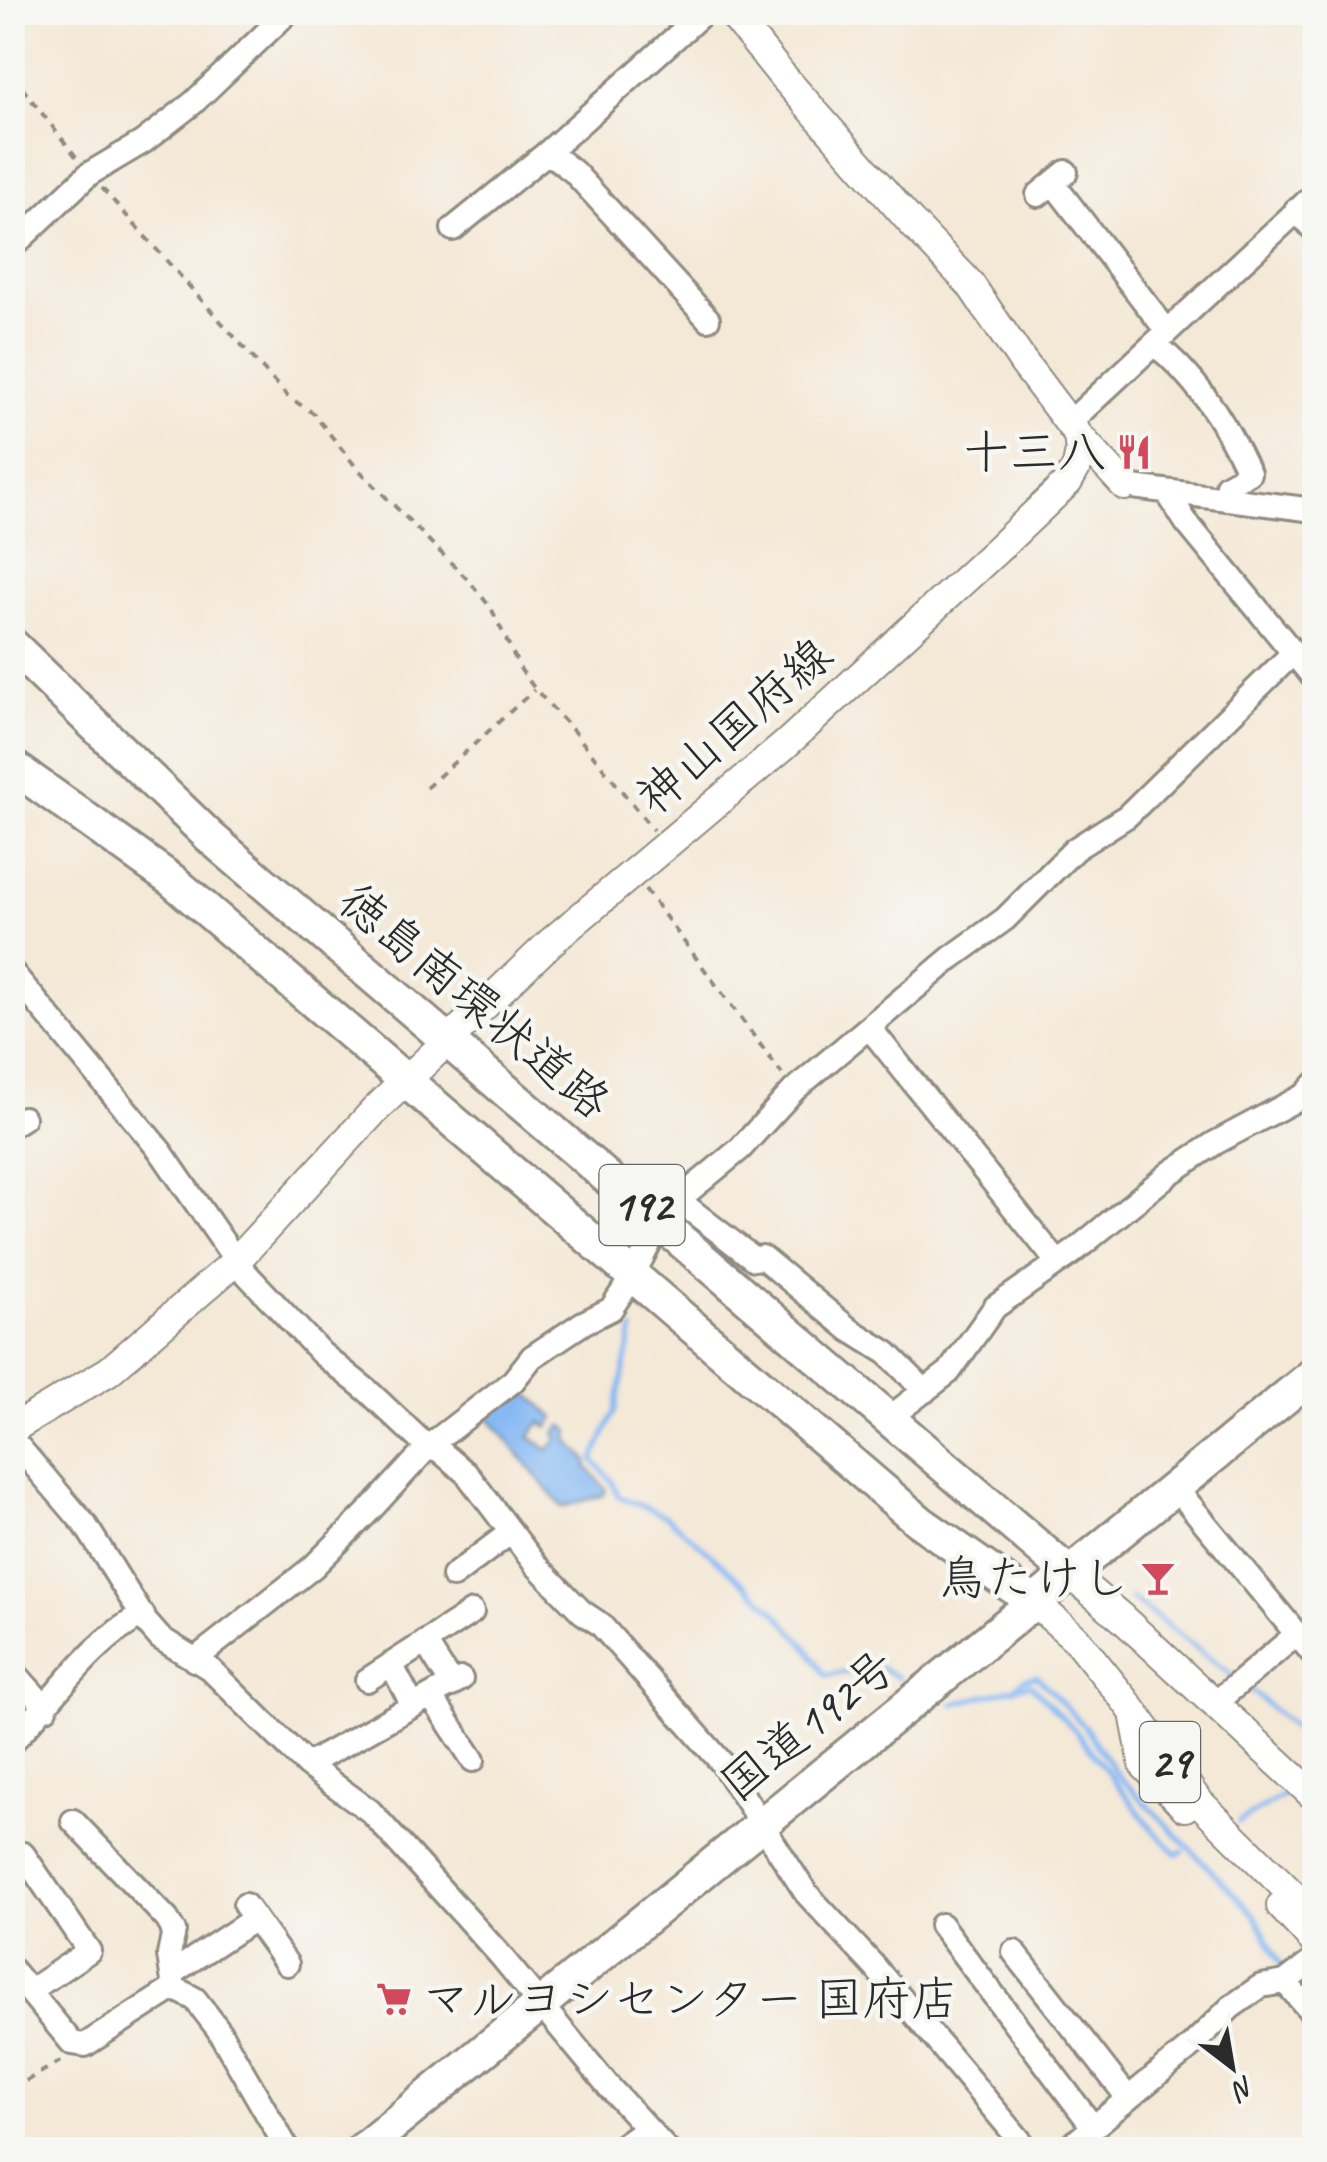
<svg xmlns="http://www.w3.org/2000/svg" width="1327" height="2162" font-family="Caveat,'Klee One',sans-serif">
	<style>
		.water { fill: #86b9f3; stroke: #58728f; stroke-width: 2.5 }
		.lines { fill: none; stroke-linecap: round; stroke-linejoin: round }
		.stream { stroke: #86b9f3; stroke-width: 5 }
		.minor-casing { stroke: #908a80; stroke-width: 28 }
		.major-casing { stroke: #908a80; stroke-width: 32 }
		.highway-casing { stroke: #908a80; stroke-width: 38 }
		.path { stroke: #908a80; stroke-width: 4; stroke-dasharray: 8 8; stroke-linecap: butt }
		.minor { stroke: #fff; stroke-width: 22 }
		.major { stroke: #fff; stroke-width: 28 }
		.highway { stroke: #fff; stroke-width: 32 }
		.labels { text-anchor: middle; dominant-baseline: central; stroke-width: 9; stroke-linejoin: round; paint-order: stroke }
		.shield { fill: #f6f6f2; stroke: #686867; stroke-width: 2.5 }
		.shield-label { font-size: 45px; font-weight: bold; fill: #2b2b2b }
		.poi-label { font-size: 48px; fill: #2b2b2b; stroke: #f6f6f2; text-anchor: end }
		.street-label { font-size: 48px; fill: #2b2b2b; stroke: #f6f6f2 }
	</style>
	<rect width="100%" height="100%" fill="#f6f6f2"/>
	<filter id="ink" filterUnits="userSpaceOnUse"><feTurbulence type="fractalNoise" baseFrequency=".01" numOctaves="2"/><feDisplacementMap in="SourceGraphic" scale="20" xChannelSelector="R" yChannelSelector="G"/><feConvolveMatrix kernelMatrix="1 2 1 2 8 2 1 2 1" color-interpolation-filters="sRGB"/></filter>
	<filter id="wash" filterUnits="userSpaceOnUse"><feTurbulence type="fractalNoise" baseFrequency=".0048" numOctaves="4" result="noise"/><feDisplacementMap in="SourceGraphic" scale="40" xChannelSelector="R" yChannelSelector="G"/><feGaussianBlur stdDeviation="2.25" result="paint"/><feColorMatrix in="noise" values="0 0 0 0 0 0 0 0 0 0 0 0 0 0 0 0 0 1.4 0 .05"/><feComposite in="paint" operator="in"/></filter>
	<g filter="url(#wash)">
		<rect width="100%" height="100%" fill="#f4e8d6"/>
		<!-- water -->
		<path class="water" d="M517,1384L555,1418L548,1428L541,1422L530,1436L548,1450L559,1438L555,1434L563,1425L570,1432L568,1440L587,1460V1467L606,1489L604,1495L562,1507L485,1413Z"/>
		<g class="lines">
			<!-- stream -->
			<path class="stream" d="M633,1330L615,1411L593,1460L612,1481L618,1496L666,1516L697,1542L772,1608L808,1648L825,1675L882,1668L898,1678
				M1131,1598L1236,1678
				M1245,1685L1314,1746
				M1014,1689L1023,1679L1037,1676L1085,1727L1117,1774L1255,1915L1280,1964L1286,1971
				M953,1704L1030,1684L1074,1729L1153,1830L1177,1854L1183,1851
				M1239,1822L1289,1792
				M1305,1989L1314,1998"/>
		</g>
	</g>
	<g filter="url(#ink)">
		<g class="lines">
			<defs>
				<path id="minor" d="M548,152L574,172L708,319
					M1053,183L1167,331
					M1038,195L1066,172
					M1296,210L1314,230
					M453,229L548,152L704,12
					M12,247L89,174L143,142L193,103L288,12
					M1154,344C1196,376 1227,426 1249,473L1227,485L1225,499
					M1069,423L1314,195
					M1125,486L1314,510
					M1167,492L1186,522L1314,678
					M12,972L161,1152L241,1268L322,1354L368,1391L423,1443L440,1451L467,1474L536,1565L582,1612L600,1624L722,1763L806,1893L874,1966L1028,2150
					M869,1027L1058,1263
					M12,1125L23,1118
					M678,1200L754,1259L762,1257L850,1330L887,1353L925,1391
					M889,1418L949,1372L995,1307L1072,1253L1170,1173L1215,1143L1305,1095L1314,1085
					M12,1439L86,1526L146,1622L160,1638L209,1668L307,1765L370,1811L500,1955L610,2088L667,2150
					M1175,1487L1314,1655
					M453,1576L511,1532
					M425,1642L452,1685
					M194,1660L313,1567L372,1508L429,1446L513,1381L532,1357L583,1323L611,1309L632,1277L661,1221L678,1200L740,1149L794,1090L951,958L1005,919L1075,849L1127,816L1293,653
					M391,1664L413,1706
					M12,1670L46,1708
					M367,1680L472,1612
					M431,1696L473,1760
					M1215,1703L1297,1634
					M12,1742C53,1701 92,1640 143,1615
					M307,1765L461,1679
					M73,1821L167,1919L174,1931L169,1955L174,1988
					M23,1854L89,1951L31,1990
					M245,1905L287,1964
					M941,1925L1093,2127
					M1014,1952L1128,2098
					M12,1970L72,2043L85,2045L174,1988L195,1999L218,2029L288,2150
					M172,1973L254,1919
					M1285,1982L1314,2015
					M616,2150L647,2128
					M1066,2150L1188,2049L1231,2007L1261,1986L1285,1982L1314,1960"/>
				<path id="major" d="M1078,435L1125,486
					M12,1429L109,1371L236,1261L375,1110L551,942L785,745L1000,547L1068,482L1077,466L1080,451L1078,435L1023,362L970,284L910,221L780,73L731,12
					M1070,1574L1122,1618L1314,1796
					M1034,1602L1076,1639L1125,1700L1198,1801L1314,1916
					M1135,1718L1144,1765L1185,1807
					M1281,1906L1314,1941"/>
				<path id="highway" d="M12,645L211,838L1070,1574
					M12,766L173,881L920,1522L1034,1602
					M362,2150L1314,1374"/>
			</defs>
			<!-- minor casing -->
			<use href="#minor" class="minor-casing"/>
			<!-- major casing -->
			<use href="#major" class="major-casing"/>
			<!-- highway casing -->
			<use href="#highway" class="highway-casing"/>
			<!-- path -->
			<path class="path" d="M12,75L77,158
				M102,188L287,396L313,413L356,467L470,582L491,608L521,670L535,689L576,734L653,830
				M426,788L534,690
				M645,889L782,1074
				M12,2089L64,2059"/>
			<!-- minor -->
			<use href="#minor" class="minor"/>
			<!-- major -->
			<use href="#major" class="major"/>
			<!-- highway -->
			<use href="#highway" class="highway"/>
		</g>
	</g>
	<!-- icons -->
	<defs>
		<symbol id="restaurant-bare" viewBox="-9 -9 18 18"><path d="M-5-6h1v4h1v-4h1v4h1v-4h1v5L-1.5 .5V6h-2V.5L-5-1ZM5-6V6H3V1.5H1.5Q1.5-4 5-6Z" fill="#d1495b" stroke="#f6f6f2" stroke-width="2.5" paint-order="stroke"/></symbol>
		<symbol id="bar-bare" viewBox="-9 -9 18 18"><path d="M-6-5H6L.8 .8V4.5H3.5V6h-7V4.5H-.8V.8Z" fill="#d1495b" stroke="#f6f6f2" stroke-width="2.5" paint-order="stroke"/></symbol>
		<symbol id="supermarket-bare" viewBox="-9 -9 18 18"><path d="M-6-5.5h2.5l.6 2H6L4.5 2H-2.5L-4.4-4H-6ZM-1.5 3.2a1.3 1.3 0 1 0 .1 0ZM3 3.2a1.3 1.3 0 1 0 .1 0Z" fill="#d1495b" stroke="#f6f6f2" stroke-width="2.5" paint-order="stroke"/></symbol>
	</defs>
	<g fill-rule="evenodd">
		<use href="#restaurant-bare" x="1109" y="427" width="50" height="50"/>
		<use href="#bar-bare" x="1133" y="1553" width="50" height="50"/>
		<use href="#supermarket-bare" x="369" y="1974" width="50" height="50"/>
	</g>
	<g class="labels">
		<!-- shield labels -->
		<g class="shield">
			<rect x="599.5" y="1165" width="85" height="80" rx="8"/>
			<rect x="1140" y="1722" width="60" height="80" rx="8"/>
		</g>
		<g class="shield-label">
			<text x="642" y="1205">192</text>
			<text x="1170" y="1762">29</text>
		</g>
		<!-- poi labels -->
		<g class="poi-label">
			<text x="1106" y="452">十三八</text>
			<text x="1130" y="1578">鳥たけし</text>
			<text x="422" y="1999" text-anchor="start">マルヨシセンター 国府店</text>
		</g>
		<!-- street labels -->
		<g class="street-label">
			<text transform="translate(734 726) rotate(-41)">神山国府線</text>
			<text transform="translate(475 1001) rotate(40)">徳島南環状道路</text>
			<text transform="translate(808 1725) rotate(-39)">国道192号</text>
		</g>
	</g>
	<!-- margin -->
	<rect width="1327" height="2162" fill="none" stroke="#f6f6f2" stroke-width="50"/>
	<!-- north arrow -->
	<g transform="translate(1232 2067) rotate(149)" stroke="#f6f6f2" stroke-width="8" paint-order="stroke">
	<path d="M0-8L18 38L0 25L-18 38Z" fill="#2b2b2b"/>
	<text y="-15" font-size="28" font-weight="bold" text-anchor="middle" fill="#2b2b2b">N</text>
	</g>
</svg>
